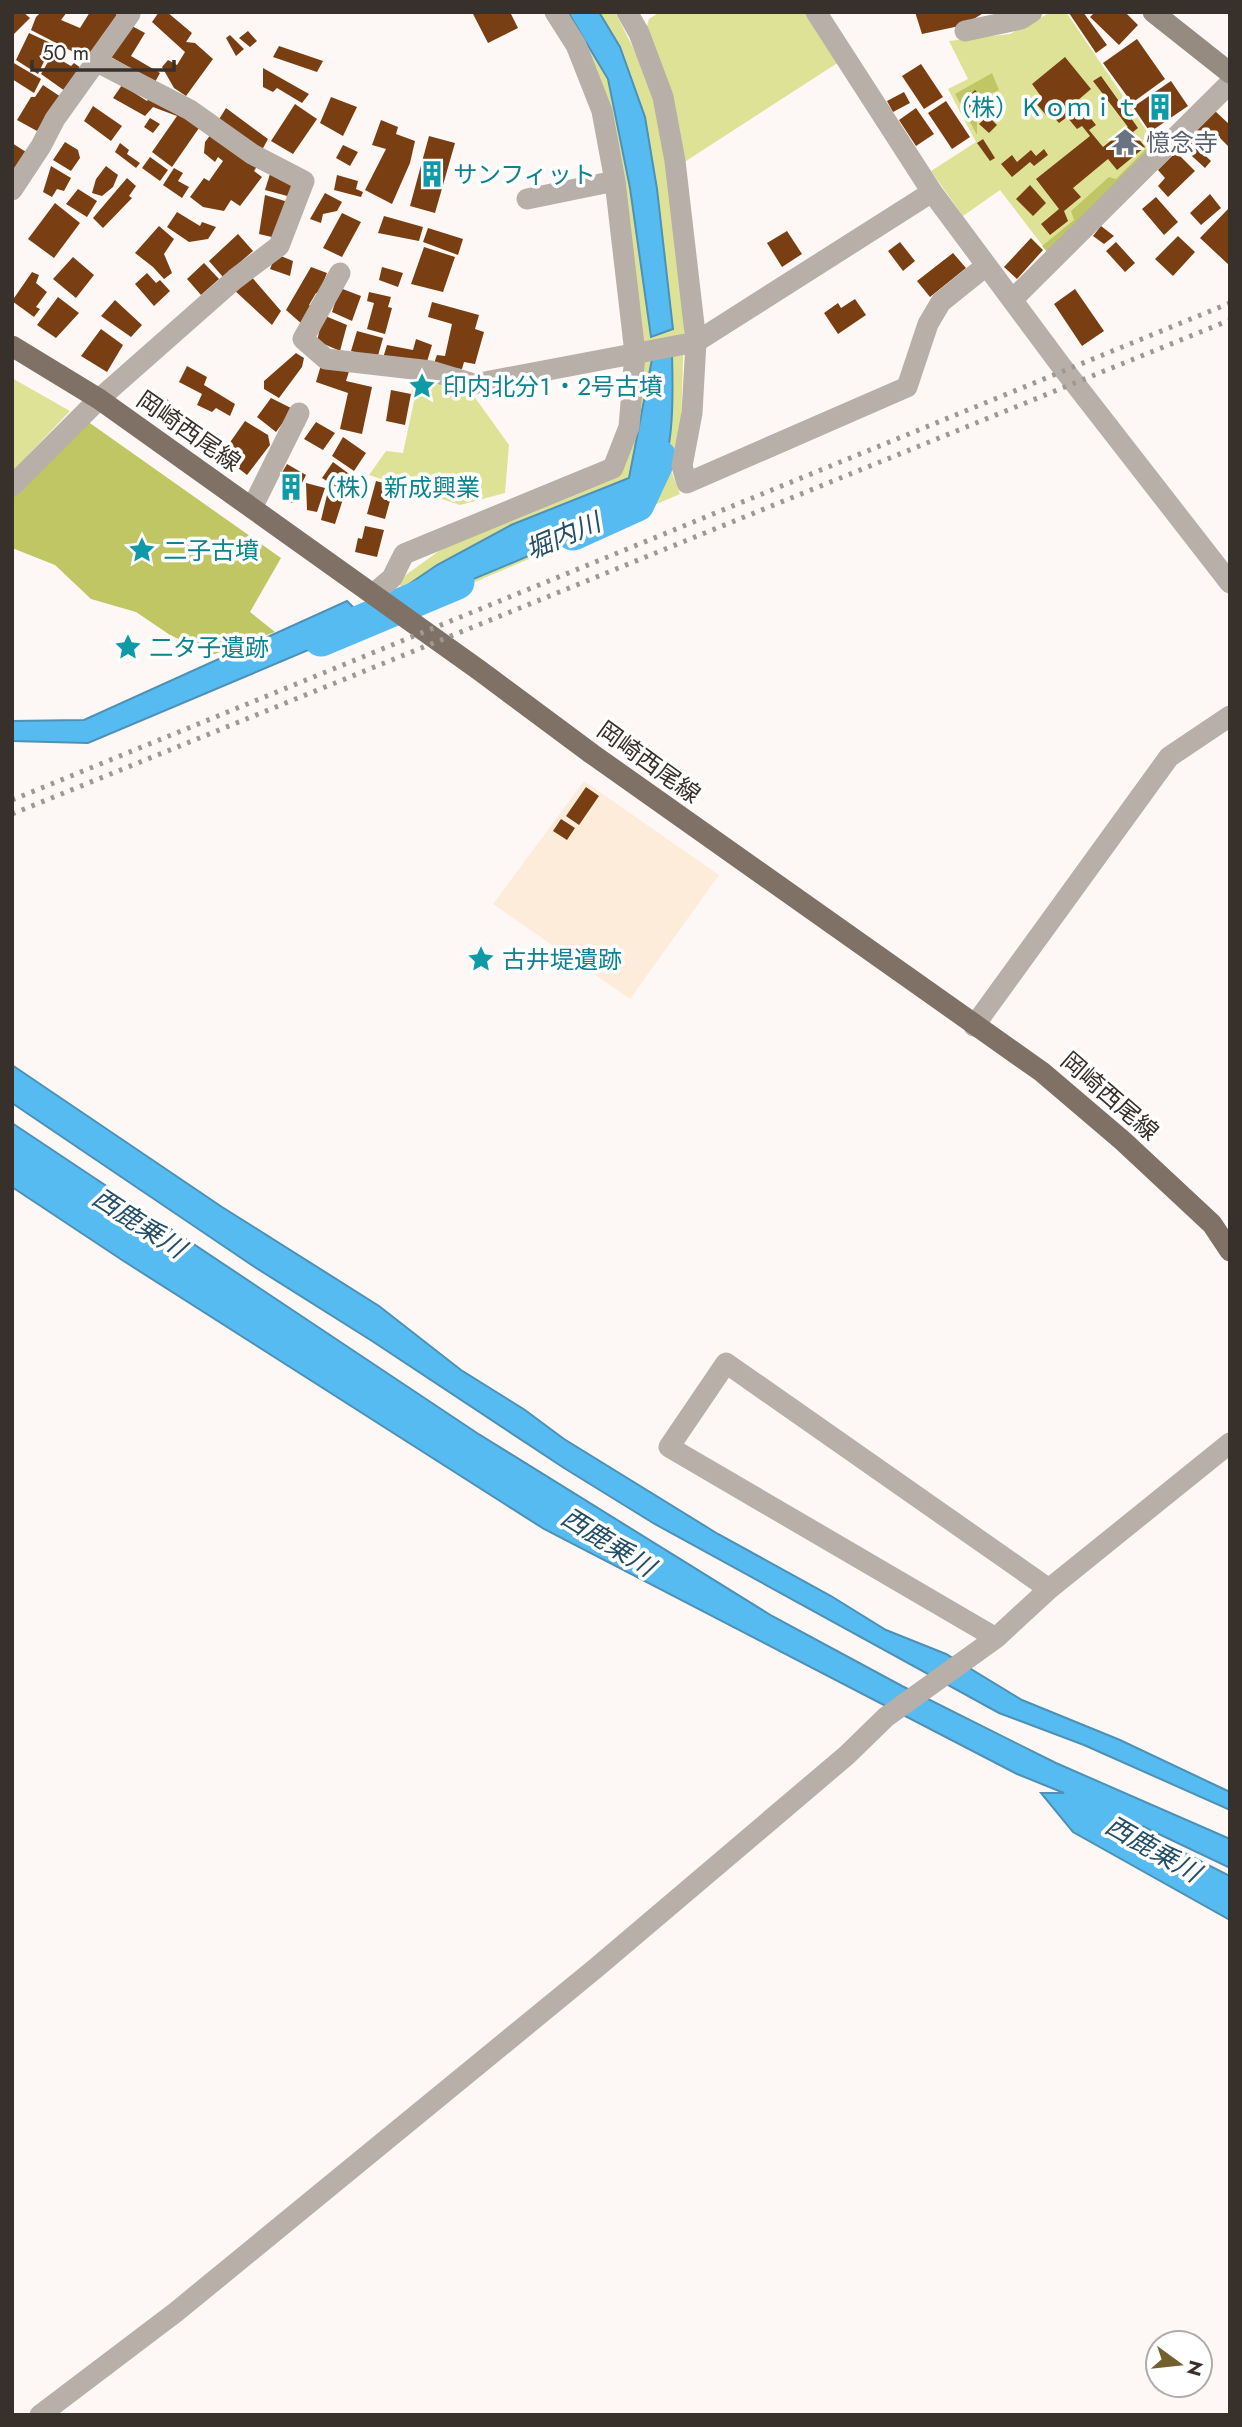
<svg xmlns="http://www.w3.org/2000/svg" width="1242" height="2427" font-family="Jost,'Noto Sans JP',sans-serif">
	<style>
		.industrial { fill: #fdecda }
		.green { fill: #dee297 }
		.forest { fill: #c1c664 }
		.water { fill: #56bbf1; stroke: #4d91b6; stroke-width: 2 }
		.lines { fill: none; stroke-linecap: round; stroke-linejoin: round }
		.river { stroke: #56bbf1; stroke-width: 35 }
		.building { fill: #793f12 }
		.street { stroke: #b7afa8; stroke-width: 21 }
		.secondary { stroke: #968b80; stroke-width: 21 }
		.primary { stroke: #7f7165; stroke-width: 21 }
		.rail { stroke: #9f9995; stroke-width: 5; stroke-dasharray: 3.5 7; stroke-linecap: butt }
		.labels { text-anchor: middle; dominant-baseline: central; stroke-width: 7; stroke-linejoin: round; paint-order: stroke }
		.culture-label { font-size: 24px; fill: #0d838f; stroke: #fff; text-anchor: start }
		.worship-label { font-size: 24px; fill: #5b616d; stroke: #fff; text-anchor: start }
		.street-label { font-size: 24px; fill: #38302b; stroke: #fff }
		.water-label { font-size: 26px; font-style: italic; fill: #254f66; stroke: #fff }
	</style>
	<rect width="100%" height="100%" fill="#fdf8f6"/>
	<!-- industrial -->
	<path class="industrial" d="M584,781L719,875L630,999L493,904Z"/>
	<!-- green -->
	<path class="green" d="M564,12H615L649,79L670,175L684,328L681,426L671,470L680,494L424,604L396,582L439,551L632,447L619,167Z
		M660,12H808L839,62L683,163L646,29L649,19Z
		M1051,12H1066L1157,146L1049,254L1000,190L963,216L931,171L976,142L948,89L968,79L949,41L1010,34Z
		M416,373L466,385L509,445L505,493L460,505L369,475L386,451L403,453L415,396L411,395Z
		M12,378L70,411L12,472Z"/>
	<!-- forest -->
	<path class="forest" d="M992,73L999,90L986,96L977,117V135L955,94Z
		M1154,141L1157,146L1049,254L1042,246L1074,220L1071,211L1109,177L1116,179Z
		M87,421L281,558L250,612L275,632L212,655L170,635L136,612L91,599L55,565L12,548V490Z"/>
	<!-- water -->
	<path class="water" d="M568,12H599L620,47L645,117L657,189L673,329L651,337L630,188L608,79Z
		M672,355C673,392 676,465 649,495C642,503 626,508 616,513C553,549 483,574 416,603L399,591L437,565L511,525L629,478L652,359Z
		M347,601L370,624L88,743L12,741V721L84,720Z
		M12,1065L222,1207L379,1306L461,1370L525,1410L564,1439L718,1534L831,1596L886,1630L946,1654L1022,1700L1120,1740L1230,1792V1810L1084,1745L999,1713L653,1523L564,1468L372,1341L253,1266L12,1103Z
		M12,1123L477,1433L772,1616L902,1686L1056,1763L1230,1839V1868L1142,1826L1161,1841L1230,1876V1920L1073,1832L1041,1793H1064L1017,1774L544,1529L122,1260L12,1187Z"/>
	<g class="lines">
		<!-- river -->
		<path class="river" d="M573,533L637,504L659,457
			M321,639L457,582"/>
	</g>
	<!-- building -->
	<path class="building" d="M12,12H23L30,18L12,36Z
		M41,12H67L61,20L80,28L90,12H114L117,15L87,59L31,30L36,17Z
		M159,12H167L192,33L186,42L195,43L213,59L186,96L174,88L162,67L168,60L177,65L185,52L152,22Z
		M472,12H510L518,28L488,43Z
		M915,12H985L964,25L922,34Z
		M1071,12H1083L1107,45L1096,53L1069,13Z
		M1095,12H1125L1138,25L1119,45L1090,17Z
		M130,25L145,33L131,56L160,73L155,82L111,57Z
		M248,31L257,41L250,47L239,38Z
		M29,33L57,46L55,52L49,51L38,74L16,60Z
		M230,35L244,49L236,56L226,38Z
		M1137,39L1165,79L1132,103L1103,63Z
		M279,46L323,61L317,72L273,57Z
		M52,55L71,66L74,63L81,68L65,91L41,74Z
		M1065,57L1091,89L1077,101L1096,125L1089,130L1103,147L1128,127L1093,81L1101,76L1138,128L1133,132L1145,147L1117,170L1108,159L1073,188L1081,197L1064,211L1068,221L1050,235L1041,224L1059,209L1036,179L1090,136L1082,126L1077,129L1067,117L1059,123L1051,114L1047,116L1033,100L1040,95L1032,84Z
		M12,62L41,79L34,93L12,79Z
		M921,64L943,97L924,109L902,76Z
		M263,68L309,94L302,103L277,88L273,92L263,87Z
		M1171,81L1188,106L1150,132L1133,107Z
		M43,85L61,97L37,131L17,120L31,97H35Z
		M122,85L147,101L149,98L182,111L199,128L172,167L152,152L177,116L153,107L145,116L113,98Z
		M975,90L986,102L974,112L964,101Z
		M904,92L910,103L893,112L887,101Z
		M331,97L357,107L343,136L320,123Z
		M946,101L970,137L952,149L928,113Z
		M295,104L317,119L293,154L271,141Z
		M93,106L122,126L111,141L84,121Z
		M226,108L268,139L262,150L218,121Z
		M916,108L934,134L916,146L899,120Z
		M1215,111L1230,125V148L1217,135L1209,143L1196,131Z
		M988,116L997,125L989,133L979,124Z
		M150,118L160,124L153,133L144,127Z
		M381,120L398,127L396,134L415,141L410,163L392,204L365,190L386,149L372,145Z
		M214,130L259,163L254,171L262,177L240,206L231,200L224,211L203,207L190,197L204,178L209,181L223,161L218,157L215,162L204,153L205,142Z
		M429,136L455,143L435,213L410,206Z
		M983,139L995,158L990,161L977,143Z
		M1188,139L1211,161L1205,168L1181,146Z
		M65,142L78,150L80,158L71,171L53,160Z
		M12,143L26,152L12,174Z
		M120,143L129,150L127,154L140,163L136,168L115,152Z
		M343,145L358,152L350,166L336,158Z
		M1044,149L1048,155L1034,166L1030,162L1012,177L1001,164L1012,155L1017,162L1031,150L1036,156Z
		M1176,152L1195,171L1168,197L1158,186L1165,178L1158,170Z
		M150,157L168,170L160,181L142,168Z
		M51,166L71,178L64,191L57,189L52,197L43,192Z
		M106,166L118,175L113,187L102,196L92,193L96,179Z
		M174,168L183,173L178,181L189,187L182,198L163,185Z
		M270,174L296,182L291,197L265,190Z
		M337,175L358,181L356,189L363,192L361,197L334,190Z
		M127,178L136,186L129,196L132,198L103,228L93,218Z
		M1030,185L1046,203L1033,216L1016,199Z
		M78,189L97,201L87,217L66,204Z
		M325,193L342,202L337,211L323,214L321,223L310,219Z
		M1210,194L1221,208L1201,225L1190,213Z
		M265,195L288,202L276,238L259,234Z
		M1156,197L1178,222L1164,235L1142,209Z
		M55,203L80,223L54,258L28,239Z
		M1230,207V266L1200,238Z
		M177,212L200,226L202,222L216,227L208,239L189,242L167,227Z
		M342,213L361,222L342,257L323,248Z
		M384,216L423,227L419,241L378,233Z
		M159,226L174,239L164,254L172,273L164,279L153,267L135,253Z
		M1101,226L1114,236L1104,244L1093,236Z
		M428,228L463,239L458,255L423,242Z
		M787,231L802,254L782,267L767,243Z
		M238,234L253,251L223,277L209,261Z
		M1178,236L1195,252L1173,276L1155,259Z
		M1031,238L1043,250L1017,279L1004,267Z
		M900,242L915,261L903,271L888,251Z
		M1116,242L1135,263L1125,272L1106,251Z
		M424,247L455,257L443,292L411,284Z
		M953,253L966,268L930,297L917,281Z
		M276,254L293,261L290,276L270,269Z
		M73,257L94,275L76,298L53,279Z
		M204,263L219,279L201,295L187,279Z
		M311,267L327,273L319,293H316L309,305L312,307L303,325L286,310Z
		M382,267L403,273L398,287L379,280Z
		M32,272L39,275L36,283L47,292L36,307L40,309L34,317L12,301Z
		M147,273L156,283L160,280L170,291L154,306L135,284Z
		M250,275L281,311L272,325L233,289Z
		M340,288L361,296L352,321L332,312Z
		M1075,289L1104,331L1082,346L1054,304Z
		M369,292L391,297L388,307L392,308L385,334L367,329L374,303L367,301Z
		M58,297L79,313L56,338L37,325Z
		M855,299L866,315L838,334L824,313L838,303L841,308Z
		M115,300L142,325L131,337L101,316Z
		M432,302L479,315L475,329L484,332L475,364L464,362L462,369L433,366L437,355L445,356L452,324L428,317Z
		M323,315L347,325L340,351L317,341Z
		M101,329L123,345L107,372L81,356Z
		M357,331L383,338L377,359L351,351Z
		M416,339L432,345L426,365L383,358L387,345L413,350Z
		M296,353L304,358L302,367L279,398L264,389V381Z
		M321,365L350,368L346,381L372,387L362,434L340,429L348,393L316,382Z
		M187,366L207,377L204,385L235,404L230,416L216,408L212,412L197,405L202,394L179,382Z
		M391,390L411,394L405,425L386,421Z
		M271,398L293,409L276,432L257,417Z
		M167,399L219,442L214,450L158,412Z
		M245,421L268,435L270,445L247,475L224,457L226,448Z
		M316,422L335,433L323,450L304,439Z
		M343,437L366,453L354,471L332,456Z
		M333,462L352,476L341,490L322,478Z
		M287,464L306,475L292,503L283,498L280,476Z
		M376,481L394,486L385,519L367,514Z
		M306,483L325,488L317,512L307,510Z
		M327,495L343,499L335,524L321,520Z
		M365,526L384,530L377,557L355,552L358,538L362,539Z
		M586,787L599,796L579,825L566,816Z
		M561,819L575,828L567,840L553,831Z"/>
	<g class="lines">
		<!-- street -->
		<path class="street" d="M627,12L639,33L663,97L675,161L696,342L692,413L682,466L687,483L907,387L928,324L941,302L982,269
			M816,12L932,192L1062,367L1230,583
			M965,31L1021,19L1032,12
			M12,190L41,146L55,119L130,14L128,12
			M527,199L615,181
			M340,273L303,339L326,359L431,371L474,384L696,342L932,192
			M1012,300L1230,83
			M12,486L99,399L235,279L279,246L304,181L252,154L190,110L97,62
			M252,508L299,413
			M373,594L392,578L404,554L613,468L629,427L635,353L615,181L602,111L576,45L555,12
			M974,1026L1169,757L1230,716
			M996,1638L669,1447L726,1363L1049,1589
			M40,2415L176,2312L596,1968L847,1755L886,1717L996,1638L1049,1589L1230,1443"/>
		<!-- secondary -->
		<path class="secondary" d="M1153,12L1230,73"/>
		<!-- primary -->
		<path class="primary" d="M12,346L99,399L479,670L592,754L1042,1072L1123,1141L1212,1224L1230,1251"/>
		<!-- rail -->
		<path class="rail" d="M12,800L1230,303
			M12,814L1230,320"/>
	</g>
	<!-- icons -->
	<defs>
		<symbol id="building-bare" viewBox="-9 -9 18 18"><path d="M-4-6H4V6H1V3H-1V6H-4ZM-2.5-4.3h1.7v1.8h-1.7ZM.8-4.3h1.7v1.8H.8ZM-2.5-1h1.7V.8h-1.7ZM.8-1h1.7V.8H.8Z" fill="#0f9aa8" stroke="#fff" stroke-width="2.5" paint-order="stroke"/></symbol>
		<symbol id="temple-bare" viewBox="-9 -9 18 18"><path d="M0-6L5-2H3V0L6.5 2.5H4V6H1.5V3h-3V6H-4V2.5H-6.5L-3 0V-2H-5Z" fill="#6b7280" stroke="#fff" stroke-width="2.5" paint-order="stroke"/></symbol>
		<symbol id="sight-bare" viewBox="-9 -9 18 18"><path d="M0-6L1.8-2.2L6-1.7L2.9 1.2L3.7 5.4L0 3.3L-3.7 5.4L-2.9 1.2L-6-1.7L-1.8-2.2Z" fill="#0f9aa8" stroke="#fff" stroke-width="2.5" paint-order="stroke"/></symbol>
	</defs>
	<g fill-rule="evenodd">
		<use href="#building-bare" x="1141" y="88" width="38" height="38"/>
		<use href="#temple-bare" x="1106" y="123" width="38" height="38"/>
		<use href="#building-bare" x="413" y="155" width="38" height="38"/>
		<use href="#sight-bare" x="403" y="367" width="38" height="38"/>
		<use href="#building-bare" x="272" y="468" width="38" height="38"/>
		<use href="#sight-bare" x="123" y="531" width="38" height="38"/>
		<use href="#sight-bare" x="109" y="628" width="38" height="38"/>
		<use href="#sight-bare" x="462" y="940" width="38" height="38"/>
	</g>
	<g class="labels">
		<!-- culture labels -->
		<g class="culture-label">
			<text x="1139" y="107" text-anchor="end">（株）Ｋｏｍｉｔ</text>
			<text x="453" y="174">サンフィット</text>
			<text x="443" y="386">印内北分１・２号古墳</text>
			<text x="312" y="487">（株）新成興業</text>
			<text x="163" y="550">二子古墳</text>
			<text x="149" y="647">二タ子遺跡</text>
			<text x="502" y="959">古井堤遺跡</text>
		</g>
		<!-- worship labels -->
		<g class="worship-label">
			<text x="1146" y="142">憶念寺</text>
		</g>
		<!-- street labels -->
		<g class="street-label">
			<text transform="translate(189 431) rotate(35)">岡崎西尾線</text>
			<text transform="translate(649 762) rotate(36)">岡崎西尾線</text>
			<text transform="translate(1110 1096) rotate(41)">岡崎西尾線</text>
		</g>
		<!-- water labels -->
		<g class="water-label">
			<text transform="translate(563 536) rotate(-23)">堀内川</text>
			<text transform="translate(139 1223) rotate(33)">西鹿乗川</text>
			<text transform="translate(608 1542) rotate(32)">西鹿乗川</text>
			<text transform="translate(1153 1849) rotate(30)">西鹿乗川</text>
		</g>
	</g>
	<!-- border -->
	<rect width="1242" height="2427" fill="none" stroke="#38302b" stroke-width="28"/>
	<!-- north arrow -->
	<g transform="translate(1179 2364) rotate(105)"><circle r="33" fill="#ffffff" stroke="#afacaa" stroke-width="2"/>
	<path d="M0-5L12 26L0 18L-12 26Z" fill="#72612f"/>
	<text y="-10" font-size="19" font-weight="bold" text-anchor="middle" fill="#38302b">N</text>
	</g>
	<!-- scale -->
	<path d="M32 60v10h142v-10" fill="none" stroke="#38302b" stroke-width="3.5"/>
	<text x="42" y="60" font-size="21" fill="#38302b" stroke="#ffffff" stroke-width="5" paint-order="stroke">50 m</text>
</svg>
